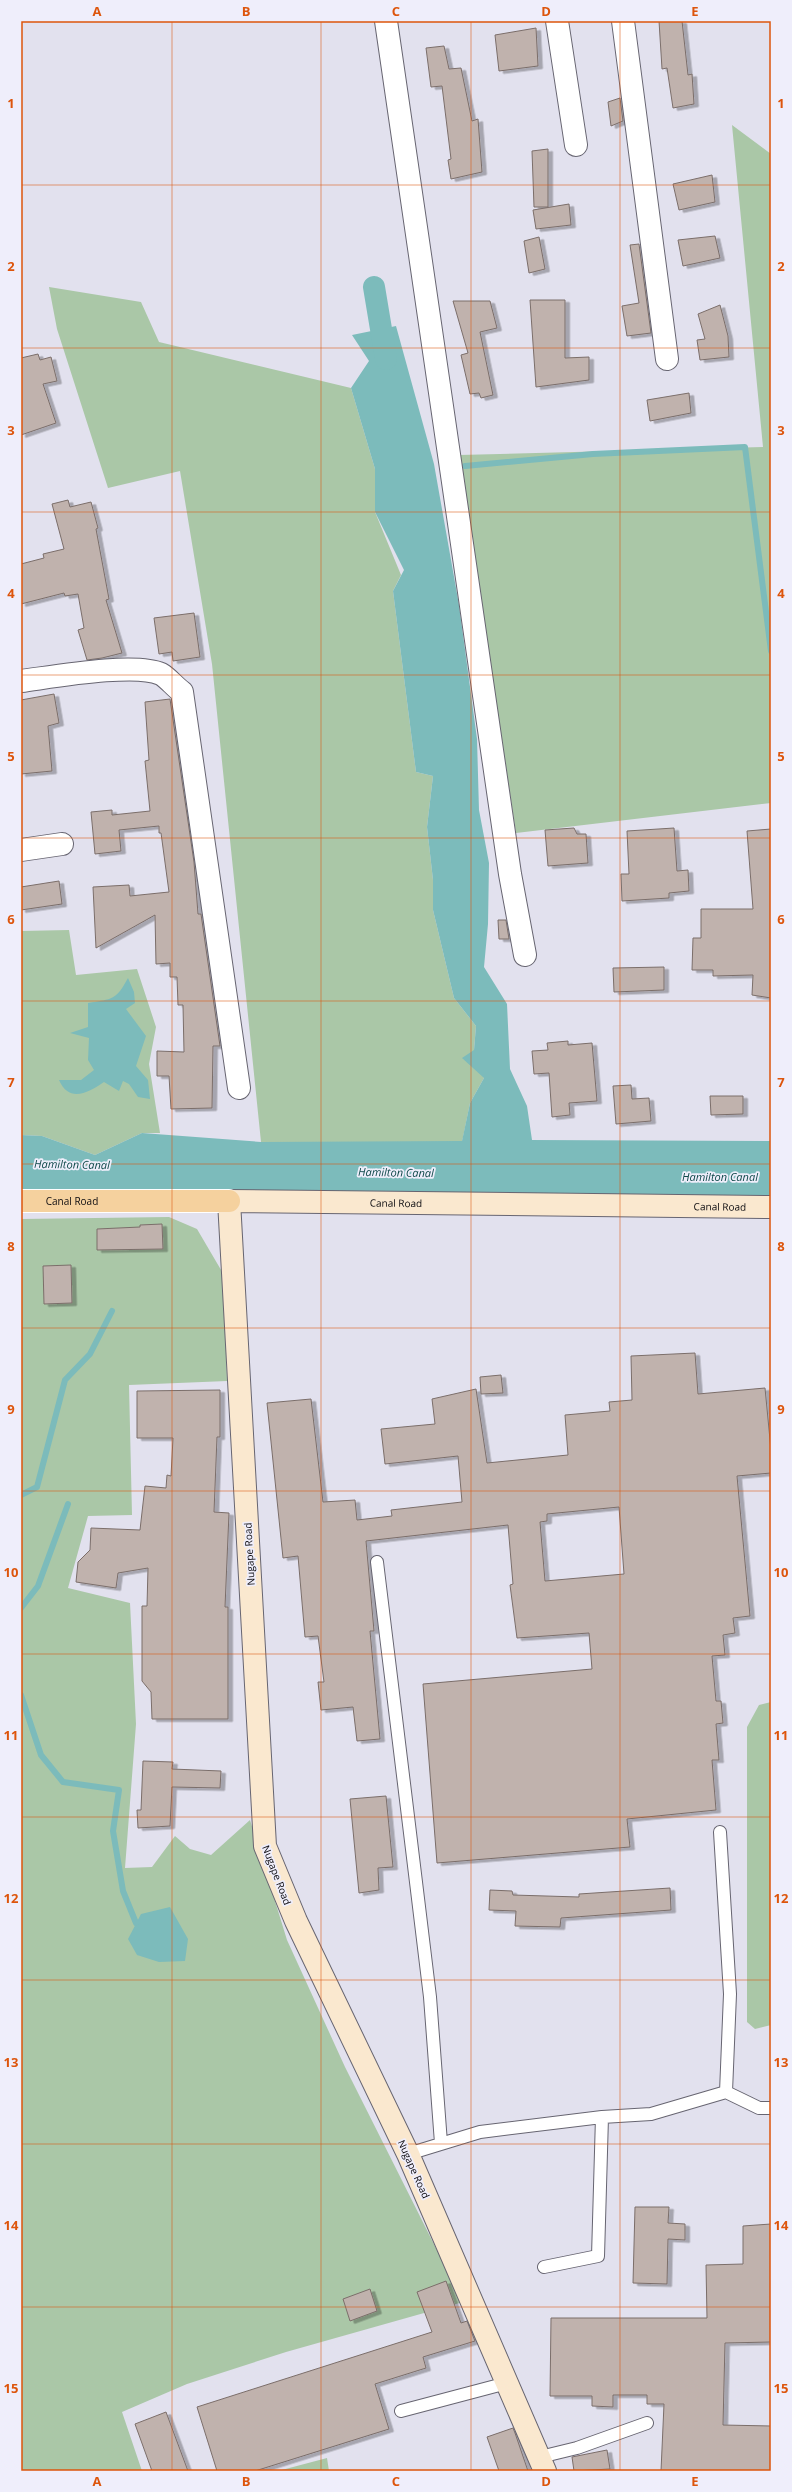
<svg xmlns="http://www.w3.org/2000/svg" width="792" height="2492" font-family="'Open Sans',sans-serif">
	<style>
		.green { fill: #aac7a7 }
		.water { fill: #7cbbbb }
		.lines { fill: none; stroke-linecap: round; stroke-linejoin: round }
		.stream { stroke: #7cbbbb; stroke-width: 6 }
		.canal { stroke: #7cbbbb; stroke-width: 22 }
		.building { fill: #c0b2ad; stroke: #7b6e6a; fill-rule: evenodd; filter: url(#shadow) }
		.lane-casing { stroke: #676571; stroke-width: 14 }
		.street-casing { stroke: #676571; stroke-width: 24 }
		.secondary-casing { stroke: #676571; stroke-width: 24 }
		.primary-casing { stroke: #fff; stroke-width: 24 }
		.lane { stroke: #fff; stroke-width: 12 }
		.street { stroke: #fff; stroke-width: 22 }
		.secondary { stroke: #fae8cf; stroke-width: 22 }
		.primary { stroke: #f5d19e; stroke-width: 22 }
		.grid { fill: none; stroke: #dd550c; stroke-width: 1; stroke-opacity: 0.55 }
		.labels { text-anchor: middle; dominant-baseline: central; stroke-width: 3.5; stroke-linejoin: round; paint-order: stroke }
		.street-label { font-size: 10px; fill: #0c0b0f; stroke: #efeefb }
		.water-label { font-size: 11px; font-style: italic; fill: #0e4849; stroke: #efeefb }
		.neatline { fill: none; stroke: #dd550c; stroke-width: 1.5 }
		.grid-label { font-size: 13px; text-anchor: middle; font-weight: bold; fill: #dd550c }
	</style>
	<defs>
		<filter id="shadow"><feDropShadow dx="4.5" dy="2.5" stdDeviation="0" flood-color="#0004"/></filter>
	</defs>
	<rect width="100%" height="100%" fill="#e2e1ee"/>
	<!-- green -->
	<path class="green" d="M732,125L771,154V803L516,833L459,455L763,447Z
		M49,287L141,302L159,342L351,388L375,469V512L401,575L393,591L416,772L433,776L427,827L433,880V910L454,998L476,1026L474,1050L484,1078L470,1103L462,1142H261L212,664L180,471L108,488L57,329Z
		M69,930L76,975L137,969L156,1027L149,1064L160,1133H142L95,1155L42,1136L21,1135V931Z
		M169,1217L197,1229L224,1275L227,1381L129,1385L132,1515L88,1516L68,1588L130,1603L136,1724L125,1868L152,1867L175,1836L190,1849L211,1855L250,1820L287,1940L345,2067L463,2302L286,2352L187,2384L122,2412L142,2471H21V1219Z
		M771,1702V2025L755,2029L747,2022V1727L759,1705Z
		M327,2458L329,2471H278Z"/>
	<!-- water -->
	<path class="water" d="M396,326L434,464L459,605L477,739L479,810L489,863L488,924L484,967L507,1004L510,1069L527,1106L532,1140L771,1141V1197L21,1189V1135L42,1136L95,1155L142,1133L261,1142L462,1141L470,1103L484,1078L462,1058L474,1050L476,1026L454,998L433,910V880L427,827L433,776L416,772L393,591L404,570L375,512V469L351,388L369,361L352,335Z
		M128,978L134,992L135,1003L126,1009L146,1036L136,1066L148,1080L150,1099L138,1097L129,1084L123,1081L119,1091L104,1082C88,1093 69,1103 59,1080H81L94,1070L88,1060L89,1038L70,1033L88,1027V1003C113,999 116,1000 128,978Z
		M170,1907L188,1939L185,1961L159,1962L137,1955L128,1939L141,1914Z"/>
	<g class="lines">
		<!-- stream -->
		<path class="stream" d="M465,466L593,454L745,447L771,651
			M21,1495L37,1487L65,1380L90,1354L112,1311
			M21,1608L38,1586L68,1504
			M21,1695L41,1755L63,1782L119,1790L113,1831L123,1891L136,1923"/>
		<!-- canal -->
		<path class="canal" d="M374,287L386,359"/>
	</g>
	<!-- building -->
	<path class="building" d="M659,21H682L688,75L692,74L694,104L673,108L667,68L662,69Z
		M536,28L538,66L499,71L495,35Z
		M444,46L449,69L461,68L472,121L478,119L482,172L451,179L448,160L451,159L442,86L431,87L426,48Z
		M620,98L623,121L611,126L608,102Z
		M548,149V207H534L532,151Z
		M712,175L715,202L679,210L673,184Z
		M569,204L571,225L536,229L533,210Z
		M715,236L720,258L683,266L678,240Z
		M539,237L545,269L529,273L524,241Z
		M639,244L651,333L627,336L622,306L639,303L630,245Z
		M530,300H565V358L589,357V380L536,387Z
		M453,301H490L497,328L480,332L493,395L481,398L479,393L470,394L461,355L468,353Z
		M720,305L728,336L729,357L700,360L697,340L705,339L698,314Z
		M38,354L40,360L51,357L57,381L43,384L56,423L21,435V358Z
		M689,393L691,413L650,421L647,400Z
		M68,500L70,507L91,502L98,528L96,529L109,599L106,600L122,653L102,658L87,660L78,630L84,628L78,594L65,596L64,593L21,604V564L44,558L43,554L64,549L52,504Z
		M194,613L200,657L173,661L172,652L159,654L154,618Z
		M54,694L59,723L48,726L52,771L21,774V700Z
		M170,699L194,862L198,914H201L220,1046H213L212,1108L171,1109L169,1076H157V1051L184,1052L183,1005H178L177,977H170V963L156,964L155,915L96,948L93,887L129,885L130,896L169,892L161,833H159V826L119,830L121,851L95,854L91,812L112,810V815L150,811L145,761L149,760L145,702Z
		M574,828L577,834H586L588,863L548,866L545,830Z
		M674,828L677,871L688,870L689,891L669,893V898L622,901L621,874H629L627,831Z
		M771,829V998L752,995L753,975L713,976V970H692L693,938H701V909H753L747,831Z
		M59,881L62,904L21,910V887Z
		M498,920H506L509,939H499Z
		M664,967V990L614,992L613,968Z
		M568,1041V1045L592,1043L597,1101L569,1103L570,1115L552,1117L549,1073L534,1074L532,1051L548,1050L547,1043Z
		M631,1085L632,1099L649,1098L651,1121L616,1124L613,1086Z
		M710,1096H743V1114L711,1115Z
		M162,1224L163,1249L97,1250V1229L140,1227V1225Z
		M71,1265L72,1303L44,1304L43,1266Z
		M695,1353L698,1394L765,1388L771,1450V1473L737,1476L750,1616L733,1618L735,1633L723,1635L725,1655L712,1656L716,1701H721L723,1723L716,1724L719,1760H712L716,1810L627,1819L630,1847L437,1863L423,1684L592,1669L589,1633L517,1638L510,1585L513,1584L508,1525L366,1541L374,1631H370L380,1739L357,1741L353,1707L321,1710L318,1682H324L318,1636L305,1637L298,1556L283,1558L267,1403L311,1399L323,1502L355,1500L357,1520L392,1516L391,1510L462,1502L458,1456L385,1464L381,1429L435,1424L432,1399L476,1389L487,1463L568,1455L565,1415L610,1411L609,1402L632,1400L631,1356ZM619,1507L624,1574L545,1581L540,1522L547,1521V1514Z
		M501,1375L503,1393L481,1394L480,1377Z
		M220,1390V1437H217L214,1512L229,1513L225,1607H228V1719H152L151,1692L142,1681V1606H147L148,1568L118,1573L116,1588L76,1582L78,1562L90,1550L91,1528L140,1530L145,1486L166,1488L167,1475L171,1476L173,1438H137V1391Z
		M143,1761L173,1762L172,1769L221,1771L220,1788L172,1787L170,1826L138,1828L137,1810H141Z
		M386,1796L393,1867L378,1868L379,1890L359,1893L350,1799Z
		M670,1888L671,1910L561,1918L560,1927L515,1926L516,1911L489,1910L490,1890L512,1891L513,1895L579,1897V1894Z
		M635,2207H669L668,2223L685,2224V2240L668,2239L667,2284L633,2283Z
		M771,2224V2342L725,2343L723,2425L771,2426V2471H661L664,2404H647V2395H613V2407L592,2406V2396H550L551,2318H707L706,2265L743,2264V2226Z
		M446,2281L461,2323L467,2321L475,2341L423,2357L426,2368L375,2384L389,2429L255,2471H217L197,2407L432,2332L417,2292Z
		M370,2289L377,2311L350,2321L343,2299Z
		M166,2412L188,2471H152L135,2424Z
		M513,2428L515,2433L528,2471H499L487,2437Z
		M607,2450L610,2469L574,2471L572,2457Z"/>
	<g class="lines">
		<defs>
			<path id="lane" d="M377,1562L430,1997L441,2143
				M726,2092L759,2108H771
				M408,2154L480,2132L602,2117L651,2114L726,2092L730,1994L720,1832
				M544,2267L598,2256L602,2117
				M401,2411L507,2383
				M540,2457L577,2448L647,2423"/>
			<path id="street" d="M386,21L510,874L525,955
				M557,21L576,145
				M623,21L667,359
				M21,681C52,677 135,662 161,674C168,678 175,687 182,692L239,1088
				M21,850L62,844"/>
			<g id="secondary">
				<path id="s1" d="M545,2471L408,2154L296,1921L265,1846L229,1201L771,1207"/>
			</g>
			<g id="primary">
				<path id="s2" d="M21,1201H229"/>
			</g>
		</defs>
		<!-- lane casing -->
		<use href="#lane" class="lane-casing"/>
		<!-- street casing -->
		<use href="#street" class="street-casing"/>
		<!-- secondary casing -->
		<use href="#secondary" class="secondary-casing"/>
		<!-- primary casing -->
		<use href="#primary" class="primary-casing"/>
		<!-- lane -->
		<use href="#lane" class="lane"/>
		<!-- street -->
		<use href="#street" class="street"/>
		<!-- secondary -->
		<use href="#secondary" class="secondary"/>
		<!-- primary -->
		<use href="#primary" class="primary"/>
	</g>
	<!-- grid -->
	<path class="grid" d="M172,21V2471M321,21V2471M471,21V2471M620,21V2471M21,185H771M21,348H771M21,512H771M21,675H771M21,838H771M21,1001H771M21,1164H771M21,1328H771M21,1491H771M21,1654H771M21,1817H771M21,1980H771M21,2144H771M21,2307H771"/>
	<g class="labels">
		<!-- street labels -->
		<g class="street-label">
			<text stroke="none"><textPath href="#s2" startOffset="51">Canal Road</textPath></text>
			<text stroke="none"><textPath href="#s1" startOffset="1498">Canal Road</textPath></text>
			<text stroke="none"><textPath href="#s1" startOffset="1822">Canal Road</textPath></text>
			<text transform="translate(249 1554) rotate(-93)">Nugape Road</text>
			<text transform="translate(277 1875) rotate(69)">Nugape Road</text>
			<text transform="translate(414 2169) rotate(66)">Nugape Road</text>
		</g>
		<!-- water labels -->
		<g class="water-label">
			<text transform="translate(72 1164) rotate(1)">Hamilton Canal</text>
			<text transform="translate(396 1172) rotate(1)">Hamilton Canal</text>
			<text x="720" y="1176">Hamilton Canal</text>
		</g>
	</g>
	<!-- border -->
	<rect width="792" height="2492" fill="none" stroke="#efeefb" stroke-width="44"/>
	<rect x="22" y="22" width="748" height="2448" class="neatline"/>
	<g class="grid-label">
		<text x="97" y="16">A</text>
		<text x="246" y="16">B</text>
		<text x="396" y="16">C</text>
		<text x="546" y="16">D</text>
		<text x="695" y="16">E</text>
		<text x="11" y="108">1</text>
		<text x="781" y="108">1</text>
		<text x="11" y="271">2</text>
		<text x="781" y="271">2</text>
		<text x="11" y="435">3</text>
		<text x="781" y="435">3</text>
		<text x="11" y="598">4</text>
		<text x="781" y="598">4</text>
		<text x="11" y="761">5</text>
		<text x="781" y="761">5</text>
		<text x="11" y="924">6</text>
		<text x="781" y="924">6</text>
		<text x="11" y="1087">7</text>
		<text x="781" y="1087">7</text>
		<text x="11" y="1251">8</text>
		<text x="781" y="1251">8</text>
		<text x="11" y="1414">9</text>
		<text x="781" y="1414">9</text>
		<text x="11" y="1577">10</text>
		<text x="781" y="1577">10</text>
		<text x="11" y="1740">11</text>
		<text x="781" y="1740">11</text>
		<text x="11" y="1903">12</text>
		<text x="781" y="1903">12</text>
		<text x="11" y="2067">13</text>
		<text x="781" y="2067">13</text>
		<text x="11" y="2230">14</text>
		<text x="781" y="2230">14</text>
		<text x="11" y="2393">15</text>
		<text x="781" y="2393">15</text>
		<text x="97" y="2486">A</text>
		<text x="246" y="2486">B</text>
		<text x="396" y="2486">C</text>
		<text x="546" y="2486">D</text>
		<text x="695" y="2486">E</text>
	</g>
</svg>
